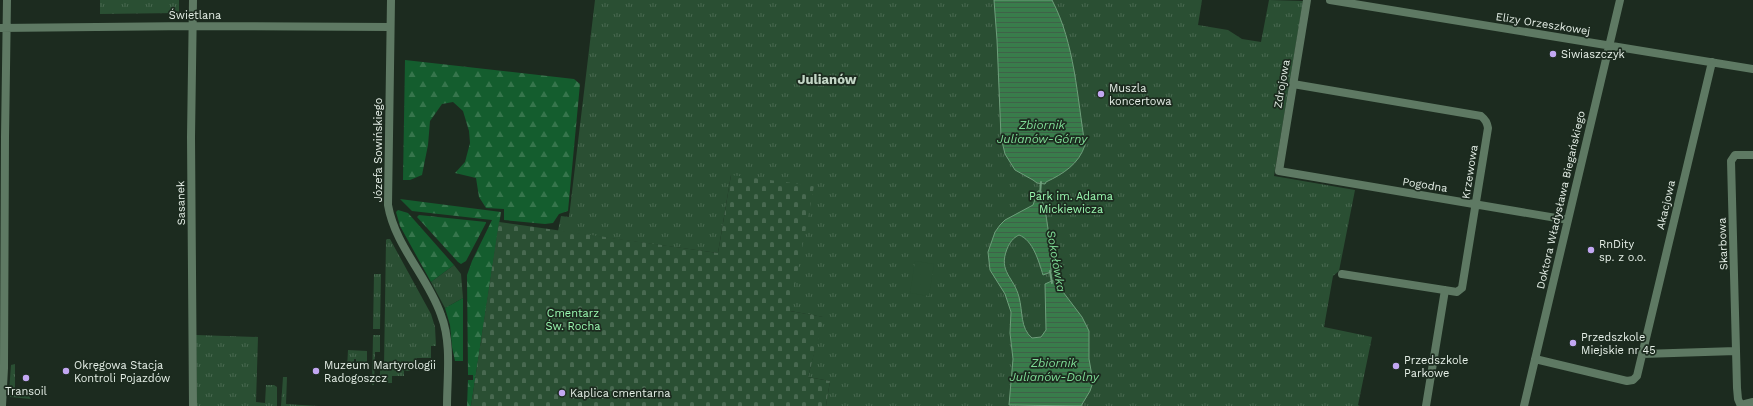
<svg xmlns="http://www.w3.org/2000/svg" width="1753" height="406" font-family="'Work Sans',sans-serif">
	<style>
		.grass { fill: url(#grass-tufts) }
		.forest { fill: url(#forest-firs) }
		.cemetery { fill: url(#cemetery-stones) }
		.garden { fill: #2a4f33 }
		.water { fill: url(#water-rules); stroke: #6d9e7a }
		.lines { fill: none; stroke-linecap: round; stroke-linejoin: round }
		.stream { stroke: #6d9e7a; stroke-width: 2 }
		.minor { stroke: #5e7963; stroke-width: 8 }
		.poi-dot { fill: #c2a7f2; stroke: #1c2b1f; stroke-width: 1.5 }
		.labels { text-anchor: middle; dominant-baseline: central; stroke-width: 3.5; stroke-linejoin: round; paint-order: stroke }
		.street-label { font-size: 11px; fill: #e5efe7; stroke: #1c2b1f }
		.poi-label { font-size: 11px; fill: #e5efe7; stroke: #1c2b1f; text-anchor: start }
		.park-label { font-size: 11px; fill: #9bf9b1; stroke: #1c2b1f }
		.water-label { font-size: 12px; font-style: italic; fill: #7edb95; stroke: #1c2b1f }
		.quarter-label { font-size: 13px; font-weight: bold; fill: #c3d6c6; stroke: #1c2b1f }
	</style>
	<defs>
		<pattern id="grass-tufts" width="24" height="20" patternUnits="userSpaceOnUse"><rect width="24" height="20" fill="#2a4f33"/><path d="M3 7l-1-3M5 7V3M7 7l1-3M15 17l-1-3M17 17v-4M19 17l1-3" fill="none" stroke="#496951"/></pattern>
		<pattern id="forest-firs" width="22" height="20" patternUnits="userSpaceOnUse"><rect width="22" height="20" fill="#145d2e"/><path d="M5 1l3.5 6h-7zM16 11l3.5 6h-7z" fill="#36754c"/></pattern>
		<pattern id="cemetery-stones" width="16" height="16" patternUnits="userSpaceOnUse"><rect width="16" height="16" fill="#2a4f33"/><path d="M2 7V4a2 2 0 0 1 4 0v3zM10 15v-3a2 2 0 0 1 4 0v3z" fill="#496951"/></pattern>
		<pattern id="water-rules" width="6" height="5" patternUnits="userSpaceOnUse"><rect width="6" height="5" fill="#397c4b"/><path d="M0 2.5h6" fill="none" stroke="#3f6248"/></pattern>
	</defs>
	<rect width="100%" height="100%" fill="#1c2b1f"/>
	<!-- grass -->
	<path class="grass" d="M100,0H179V13L100,14Z
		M595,0H1202L1198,25L1228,30L1242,39L1261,42L1269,0L1303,1L1274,176L1355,190L1339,271L1333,276L1324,327L1372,337L1358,405L1360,406H826L830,381L808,377L823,317L790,311L731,175L718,253L558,231L561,216L569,217Z
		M387,239H390L431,314L435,327L436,346H431V358H417V364H411L410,371H404V376H392V383H380V368L384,367L386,240Z
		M454,265L461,274L463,298L445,308L431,282Z
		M374,274H381L380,329H373Z
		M196,335L258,337L256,402L265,403L266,385H274L277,387V406H197Z
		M373,335H380V352H375L374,385H372Z
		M348,350L367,351V370H356V359H354V370L347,369Z
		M15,364V395H28L31,399L10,397L9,392L11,365Z
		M283,377H287L286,404L318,406H281Z"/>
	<!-- forest -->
	<path class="forest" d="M405,60L574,79L580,84L568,211L559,214L553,223L545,224L504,220V209L486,208L479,197L476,178L455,173L465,162L470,143L469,131L463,111L453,102L442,104L430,121L428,145L422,175L410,180H403Z
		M400,199L501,212L471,406H467L468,380H473V375H468L467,275L472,261L492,220L412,211Z
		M398,210L408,213L454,265L431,282L400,226L396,212Z
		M419,215L486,222V223L466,261L461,264L458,262L417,217Z
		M463,298V361H455L452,347L450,325L445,308Z"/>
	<!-- cemetery -->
	<path class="cemetery" d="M731,175L814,186L790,311L824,317L808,377L830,381L826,406H471L499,222L718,253Z"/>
	<!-- garden -->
	<path class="garden" d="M915,261L934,264L929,296L910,293Z"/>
	<!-- water -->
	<path class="water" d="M994,0H1052C1075,44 1077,97 1085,145C1079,164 1063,174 1046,182L1045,184L1037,183L1033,180L1015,170L1005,154L1001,137L997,40Z
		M1038,191H1041C1041,200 1046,212 1047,222C1050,239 1051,255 1051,272L1043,275C1039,262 1033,240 1019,235C1013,238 1010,242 1007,249C998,272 1014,277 1019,297C1023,312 1020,328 1032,338L1041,337L1046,330L1045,284L1054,280L1082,317L1089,331V359L1093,382L1090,391L1081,406L1009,405L1013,359L1010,333L1011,312L1005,294L990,270L988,252L995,232L1000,225L1005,220L1033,205Z"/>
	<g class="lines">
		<!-- stream -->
		<path class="stream" d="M1040,194L1041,182
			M1050,271L1052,283"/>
		<!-- minor -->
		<path class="minor" d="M193,0L191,137L193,406
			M391,0L388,205C395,246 428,277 441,315C452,343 447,377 447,406
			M1307,0L1279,171L1568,220
			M1330,0L1753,69
			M0,28L193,26L390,27
			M1293,84L1481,116C1486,120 1487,123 1488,128L1462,288L1457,292L1342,274
			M1642,354L1736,351
			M1535,359L1627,381L1633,380L1637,376L1712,62
			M1741,405L1753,402
			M2,406L4,368L5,137L7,0
			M1426,406L1445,290
			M1524,406L1620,0
			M1741,406L1738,399L1737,388L1731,161L1735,155H1753"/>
	</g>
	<!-- markers -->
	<g class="poi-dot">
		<circle cx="1553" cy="54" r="4"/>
		<circle cx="1101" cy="94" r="4"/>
		<circle cx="1591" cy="250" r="4"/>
		<circle cx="1573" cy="343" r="4"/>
		<circle cx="1396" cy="366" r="4"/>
		<circle cx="66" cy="371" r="4"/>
		<circle cx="316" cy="371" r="4"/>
		<circle cx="26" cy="378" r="4"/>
		<circle cx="562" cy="393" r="4"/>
	</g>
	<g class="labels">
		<!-- street labels -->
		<g class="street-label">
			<text x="195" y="15">Świetlana</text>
			<text transform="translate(1543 24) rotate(9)">Elizy Orzeszkowej</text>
			<text transform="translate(1282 84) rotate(-80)">Zdrojowa</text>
			<text transform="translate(378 150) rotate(-90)">Józefa Sowińskiego</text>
			<text transform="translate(1470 172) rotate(-81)">Krzewowa</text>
			<text transform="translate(1425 185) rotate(9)">Pogodna</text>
			<text transform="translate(1561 200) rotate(-77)">Doktora Władysława Biegańskiego</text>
			<text transform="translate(181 203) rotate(-91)">Sasanek</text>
			<text transform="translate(1666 205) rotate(-77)">Akacjowa</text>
			<text transform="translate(1723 244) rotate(-92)">Skarbowa</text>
		</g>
		<!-- poi labels -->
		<g class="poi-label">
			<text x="1561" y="54">Siwiaszczyk</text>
			<text x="1109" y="88">Muszla<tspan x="1109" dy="13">koncertowa</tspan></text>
			<text x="1599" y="244">RnDity<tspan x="1599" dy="13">sp. z o.o.</tspan></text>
			<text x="1581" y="337">Przedszkole<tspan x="1581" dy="13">Miejskie nr 45</tspan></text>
			<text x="1404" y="360">Przedszkole<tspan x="1404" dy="13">Parkowe</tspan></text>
			<text x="74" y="365">Okręgowa Stacja<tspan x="74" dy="13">Kontroli Pojazdów</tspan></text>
			<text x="324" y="365">Muzeum Martyrologii<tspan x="324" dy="13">Radogoszcz</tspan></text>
			<text x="26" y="391" text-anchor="middle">Transoil</text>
			<text x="570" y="393">Kaplica cmentarna</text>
		</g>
		<!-- park labels -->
		<g class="park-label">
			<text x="1071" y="196">Park im. Adama<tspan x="1071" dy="13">Mickiewicza</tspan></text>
			<text x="573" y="313">Cmentarz<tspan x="573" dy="13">Św. Rocha</tspan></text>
		</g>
		<!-- water labels -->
		<g class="water-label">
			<text x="1042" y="125">Zbiornik<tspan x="1042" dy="14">Julianów-Górny</tspan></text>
			<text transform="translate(1056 261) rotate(80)">Sokołówka</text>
			<text x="1054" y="363">Zbiornik<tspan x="1054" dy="14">Julianów-Dolny</tspan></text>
		</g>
		<!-- quarter labels -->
		<g class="quarter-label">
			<text x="827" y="79">Julianów</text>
		</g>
	</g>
</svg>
